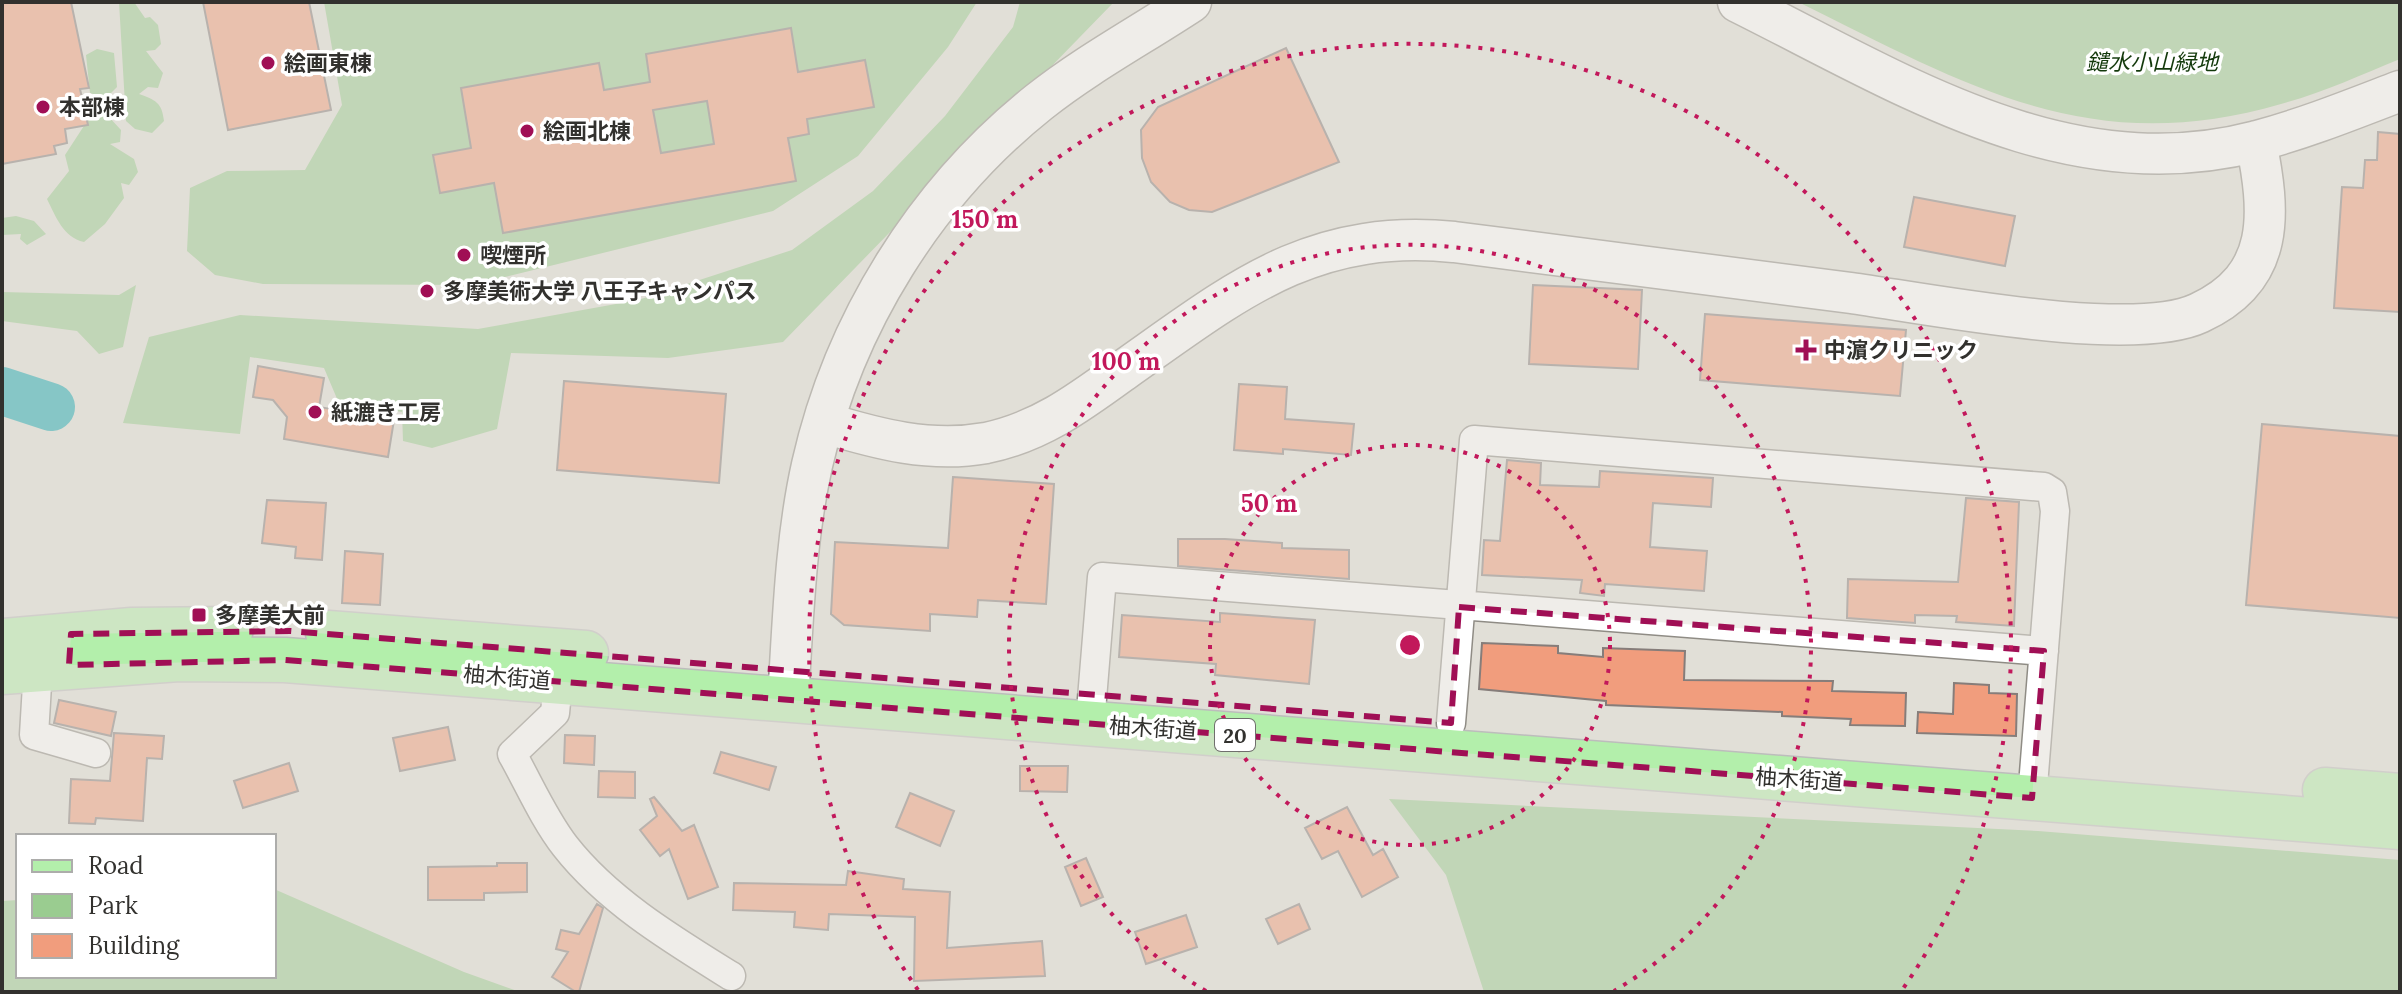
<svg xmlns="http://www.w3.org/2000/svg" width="2402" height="994" font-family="Lora,'Noto Sans JP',serif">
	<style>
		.green { fill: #9acc90 }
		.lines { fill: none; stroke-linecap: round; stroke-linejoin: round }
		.river { stroke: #18a9b1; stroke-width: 48 }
		.building { fill: #f19d7d; stroke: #867d7a; stroke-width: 2; fill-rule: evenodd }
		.street-casing { stroke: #8f8c85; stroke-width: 31 }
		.secondary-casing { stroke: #8f8c85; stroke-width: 43 }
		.primary-casing { stroke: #bdbdbc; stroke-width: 47 }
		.street { stroke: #fff; stroke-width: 28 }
		.secondary { stroke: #fff; stroke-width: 40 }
		.primary { stroke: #b3efab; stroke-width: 44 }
		.marked { fill: none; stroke: #a00f55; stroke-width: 6; stroke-dasharray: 16 10; stroke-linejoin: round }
		.ring { fill: none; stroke: #c2185b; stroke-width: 4; stroke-dasharray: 4 8 }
		.poi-dot { fill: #a00f55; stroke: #fff; stroke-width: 3 }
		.labels { text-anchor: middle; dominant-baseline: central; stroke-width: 7; stroke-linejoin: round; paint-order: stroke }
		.shield { fill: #fff; stroke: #706f6d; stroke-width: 2 }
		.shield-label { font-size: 20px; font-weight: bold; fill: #32312e }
		.park-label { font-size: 22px; font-style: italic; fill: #13390b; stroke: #fff }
		.poi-label { font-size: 22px; font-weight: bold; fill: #32312e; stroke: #fff; text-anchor: start }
		.street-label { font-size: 22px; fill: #32312e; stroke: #fff }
		.centre { fill: #c2185b; stroke: #fff; stroke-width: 4 }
		.ring-label { font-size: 24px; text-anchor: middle; font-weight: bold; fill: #c2185b; stroke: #fff; stroke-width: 7; stroke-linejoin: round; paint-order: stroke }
	</style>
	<rect width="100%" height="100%" fill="#e1dfd7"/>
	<!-- green -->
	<path class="green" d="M119,2H134L145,18L150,17L158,25L161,44L155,50L146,51L163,73L158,88L148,87L139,94C155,100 162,102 164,121L152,133L135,129L126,121Z
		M324,2H977L948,47L858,156L773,211L473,285L263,284L215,275L187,251L190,188L227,171L305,170L342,105Z
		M1020,2H1114L783,342L668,358L511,353L497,429L432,448L403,441L402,412L338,401L324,368L250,357L240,434L123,423L149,337L240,315L478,329L638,300L792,250L873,191L945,116L1013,27Z
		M1798,2H2400V59C2361,75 2322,93 2281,104C2088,160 1965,84 1798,2Z
		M97,49L114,53L117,87L106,98L90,93L86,55Z
		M93,112L109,117L121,130L120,142L110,144L134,159L138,172L129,185L121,183L124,198L105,224L84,242C63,237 56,217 47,199L69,171L65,155Z
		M16,216L34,221L46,234L27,245L20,239L21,234L2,235V218Z
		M136,285L123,347L99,354L77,331L2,321V292L119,295Z
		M1389,799L2038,831L2400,860V992H1484L1446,875Z
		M274,889L464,972L520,992H2V901L18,900V976H274Z"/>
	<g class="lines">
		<!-- river -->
		<path class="river" d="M2,391L51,407"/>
	</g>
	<!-- building -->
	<path class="building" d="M2,2H71L89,88L80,89L88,125L65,129L67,143L54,146L56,154L2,164Z
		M203,2H309L331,110L228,130Z
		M791,28L798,72L865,60L874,107L807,119L809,134L788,138L796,181L503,233L494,183L440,193L433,155L471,148L461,88L599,63L604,90L650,82L646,54ZM707,101L714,144L661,153L653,110Z
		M1286,48L1339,162L1212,212L1189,210L1170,202L1151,182L1142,158L1141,130L1158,107Z
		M2378,132L2400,134V312L2334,308L2342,187L2363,188L2365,160H2377Z
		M1914,197L2015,216L2005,266L1904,247Z
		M1533,285L1642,290L1638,369L1529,364Z
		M1705,314L1906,330L1900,396L1700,380Z
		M258,366L324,378L319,407L394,420L388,457L284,439L287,417L273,400L253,397Z
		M564,381L726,394L719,483L557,470Z
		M1239,384L1287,387L1285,419L1354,424L1351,455L1283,449V454L1234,450Z
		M2262,424L2400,436V618L2246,605Z
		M1507,460L1541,463L1540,485L1599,487L1600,471L1713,478L1711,507L1653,503L1650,547L1707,551L1704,591L1605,584L1604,596L1580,593L1582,580L1482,575L1484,540L1500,541Z
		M953,477L1054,484L1046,604L978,600L977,617L930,614V631L844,625L831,614L835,542L948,548Z
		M1966,498L2019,502L2014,626L1956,622L1957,616L1915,615V623L1847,618L1848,579L1958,582Z
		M267,500L326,503L322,560L295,558L296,547L262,543Z
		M1178,539H1225L1282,543V548L1349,550V579L1178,566Z
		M345,551L383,554L380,605L342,603Z
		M1220,613L1315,620L1309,684L1215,675L1216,664L1119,657L1122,615L1220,622Z
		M1482,643L1558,646V653L1603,657V648L1685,651L1684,680L1833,681L1832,691L1906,693L1905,726L1850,725L1851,719L1782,716V712L1606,705V701L1479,689Z
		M1954,683L1989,685V693L2017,694L2016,736L1917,733L1918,712L1953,714Z
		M59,700L116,712L111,736L54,723Z
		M448,727L455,760L400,771L393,738Z
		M114,733L164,736L162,759L147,758L143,821L96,818L95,824L69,823L71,779L110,781Z
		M565,735L595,736L594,765L564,763Z
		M721,752L776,767L769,790L714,773Z
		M289,763L298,791L243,808L234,781Z
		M1020,766H1068L1067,792L1020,791Z
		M599,771L635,772V798L598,797Z
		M910,793L954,811L940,846L896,827Z
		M654,797L682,831L694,825L718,887L688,899L669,849L660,856L640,830L657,816L650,799Z
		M1347,807L1373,855L1383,849L1398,877L1362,897L1338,851L1322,859L1305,828Z
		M1086,858L1103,897L1081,906L1065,867Z
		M497,863H527V892L484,893V900H428V867L497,866Z
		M848,871L904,879L903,889L950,892L947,948L1042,941L1045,976L914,981L915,917L829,914L828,930L794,927L795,912L733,910L734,883L846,885Z
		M597,904L603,908L579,992H576L552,977L568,952L556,949L561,930L579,934Z
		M1299,904L1310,929L1278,944L1266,919Z
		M1186,915L1197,947L1146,964L1135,932Z"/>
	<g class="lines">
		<defs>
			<path id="street" d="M38,668L34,735L96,753
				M558,682L555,713L512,754C529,784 544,819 565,846C608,901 673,940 731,976
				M1090,723L1102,577L2044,651
				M1451,723L1474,440L2044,487L2052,492L2055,511L2032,798"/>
			<path id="secondary" d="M1738,2C1901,83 2067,191 2257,141C2306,128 2353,109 2400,91
				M825,423C878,439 930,453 986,443C1040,432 1080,402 1124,370C1235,292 1310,228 1454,242C1586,259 1719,276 1851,293C1929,304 2133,344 2199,313C2277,277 2270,212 2256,141
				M788,700C793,622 795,541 812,465C844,323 926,192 1039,102C1087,64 1141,35 1191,2"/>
			<path id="primary" d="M328,633L586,653
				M4,641L132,630L231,629
				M2,672L179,659L285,660L2400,827
				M2325,790L2400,796"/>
		</defs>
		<!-- street casing -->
		<use href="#street" class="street-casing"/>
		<!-- secondary casing -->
		<use href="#secondary" class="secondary-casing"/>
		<!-- primary casing -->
		<use href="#primary" class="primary-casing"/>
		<!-- street -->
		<use href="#street" class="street"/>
		<!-- secondary -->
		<use href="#secondary" class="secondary"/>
		<!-- primary -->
		<use href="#primary" class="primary"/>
	</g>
	<!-- marked area -->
	<path d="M0 0H2402V994H0ZM1459,607L2044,651L2032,798L285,660L69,665L71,634L290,631L1451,723Z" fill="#e1dfd7" fill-opacity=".55" fill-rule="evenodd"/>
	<path class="marked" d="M1459,607L2044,651L2032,798L285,660L69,665L71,634L290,631L1451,723Z"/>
	<!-- distance rings -->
	<g class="ring">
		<circle cx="1410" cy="645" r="200"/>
		<path d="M1206 991A401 401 0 1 1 1614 991"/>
		<path d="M918 990A601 601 0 1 1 1902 990"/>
	</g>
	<!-- markers -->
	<g class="poi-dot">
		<circle cx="268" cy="63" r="8"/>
		<circle cx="43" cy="107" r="8"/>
		<circle cx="527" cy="131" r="8"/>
		<circle cx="464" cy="255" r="8"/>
		<circle cx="427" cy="291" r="8"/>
		<path d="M1802 338h8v8h8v8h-8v8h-8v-8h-8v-8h8z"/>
		<circle cx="315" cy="412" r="8"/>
		<rect x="191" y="607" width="16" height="16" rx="4"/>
	</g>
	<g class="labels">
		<!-- shield labels -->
		<rect class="shield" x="1215" y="719" width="40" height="32" rx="6"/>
		<g class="shield-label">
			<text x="1235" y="735">20</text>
		</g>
		<!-- park labels -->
		<g class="park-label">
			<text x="2152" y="62">鑓水小山緑地</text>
		</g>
		<!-- poi labels -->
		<g class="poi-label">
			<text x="284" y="63">絵画東棟</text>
			<text x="59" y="107">本部棟</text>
			<text x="543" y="131">絵画北棟</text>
			<text x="480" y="255">喫煙所</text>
			<text x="443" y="291">多摩美術大学 八王子キャンパス</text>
			<text x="1824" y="350">中濵クリニック</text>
			<text x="331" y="412">紙漉き工房</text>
			<text x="215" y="615">多摩美大前</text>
		</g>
		<!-- street labels -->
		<g class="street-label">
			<text transform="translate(507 677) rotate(5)">柚木街道</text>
			<text transform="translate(1153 728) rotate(4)">柚木街道</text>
			<text transform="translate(1799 779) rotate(4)">柚木街道</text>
		</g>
	</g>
	<circle cx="1410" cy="645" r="12" class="centre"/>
	<g class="ring-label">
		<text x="985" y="228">150 m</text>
		<text x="1126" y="370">100 m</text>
		<text x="1269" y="512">50 m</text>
	</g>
	<!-- border -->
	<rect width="2402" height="994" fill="none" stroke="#32312e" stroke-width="8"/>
	<!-- legend -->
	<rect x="16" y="834" width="260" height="144" fill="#ffffff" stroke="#adadab" stroke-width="2"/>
	<rect x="32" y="860" width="40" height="12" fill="#b3efab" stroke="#adadab" stroke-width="2"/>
	<text x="88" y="874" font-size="24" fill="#32312e">Road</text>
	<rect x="32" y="894" width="40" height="24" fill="#9acc90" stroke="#adadab" stroke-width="2"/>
	<text x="88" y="914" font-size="24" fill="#32312e">Park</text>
	<rect x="32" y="934" width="40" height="24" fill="#f19d7d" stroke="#adadab" stroke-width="2"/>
	<text x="88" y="954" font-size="24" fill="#32312e">Building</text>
</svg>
